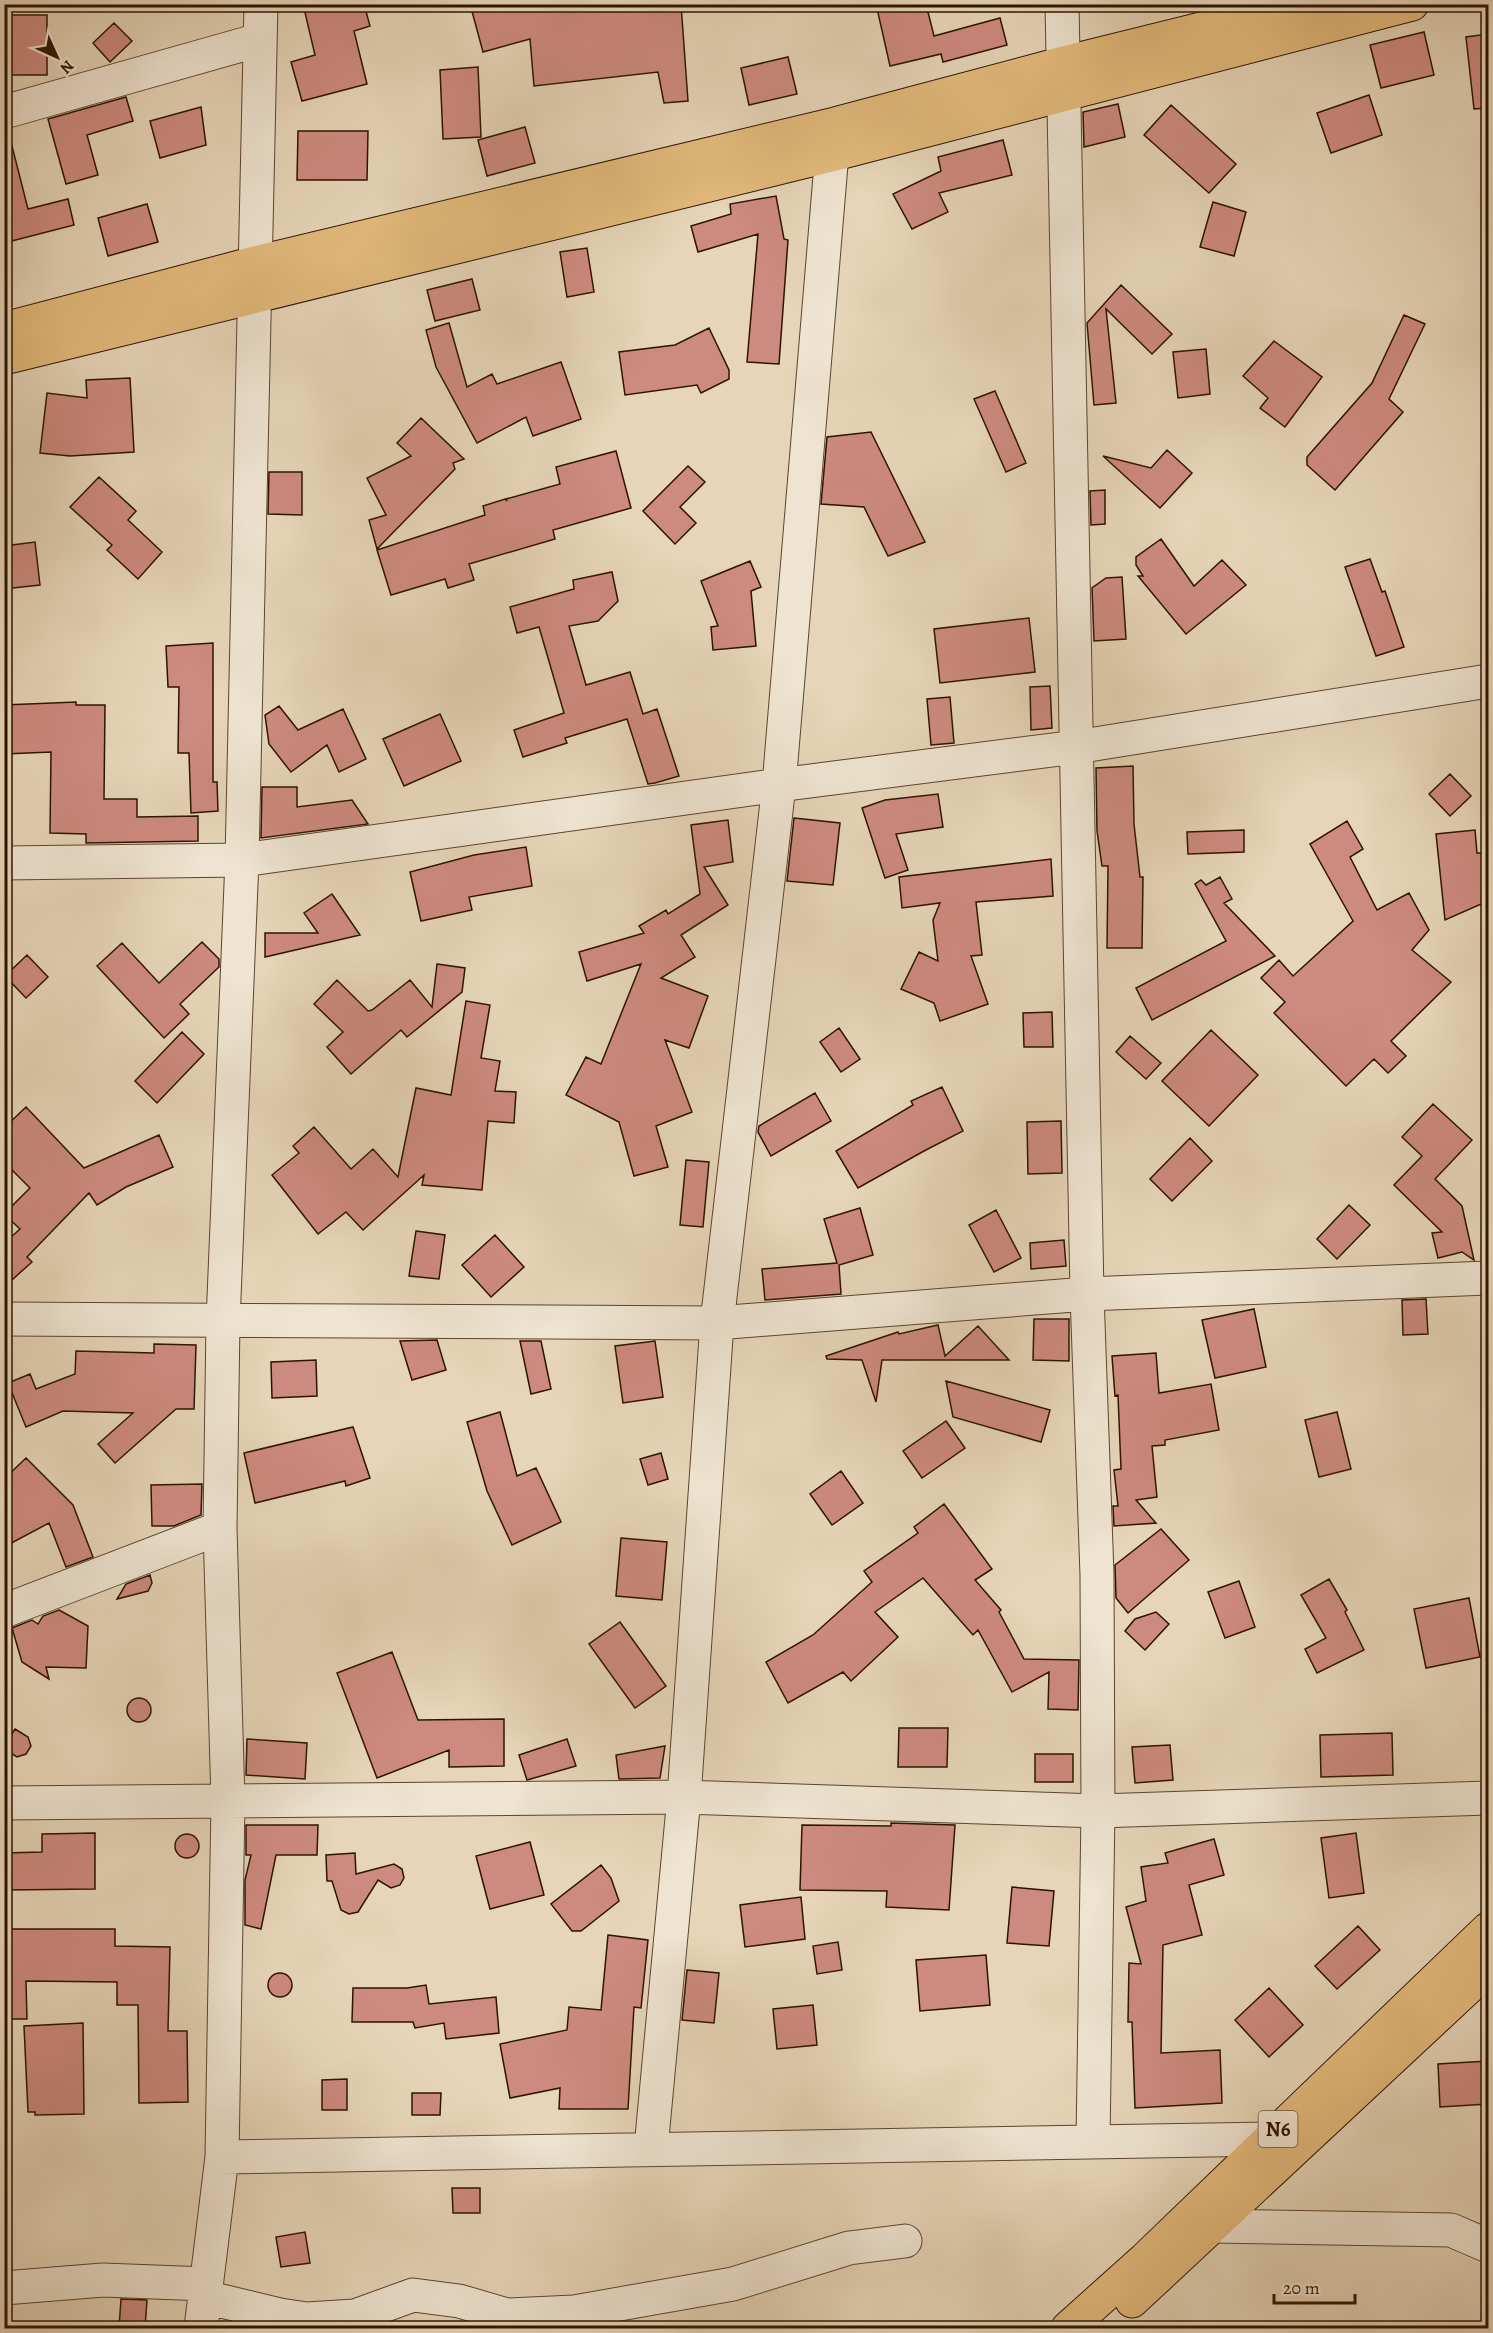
<svg xmlns="http://www.w3.org/2000/svg" width="1493" height="2333" font-family="Alegreya,serif">
	<style>
		.building { fill: #cd8a80; stroke: #2e1300; stroke-width: 1.5 }
		.lines { fill: none; stroke-linecap: round; stroke-linejoin: round }
		.minor-casing { stroke: #5c442e; stroke-width: 35 }
		.major-casing { stroke: #2e1300; stroke-width: 35 }
		.highway-casing { stroke: #2e1300; stroke-width: 35 }
		.minor { stroke: #efe4d1; stroke-width: 33 }
		.major { stroke: #e3ba7c; stroke-width: 33 }
		.highway { stroke: #e3ba7c; stroke-width: 33 }
		.labels { text-anchor: middle; dominant-baseline: central; stroke-width: 4.5; stroke-linejoin: round; paint-order: stroke }
		.shield { fill: #efe4d1; stroke: #68523f; stroke-width: 1.5 }
		.shield-label { font-size: 21px; font-weight: bold; fill: #2e1300 }
	</style>
	<rect width="100%" height="100%" fill="#e6d5b8"/>
	<filter id="stains"><feTurbulence type="fractalNoise" baseFrequency=".00333" numOctaves="4"/><feColorMatrix values="0 0 0 0 .2 0 0 0 0 .09 0 0 0 0 .02 0 0 0 .5 -.17"/></filter>
	<radialGradient id="worn" r=".72"><stop offset=".6" stop-color="#630" stop-opacity="0"/><stop offset="1" stop-color="#630" stop-opacity=".3"/></radialGradient>
	<!-- building -->
	<path class="building" d="M303,4H364L370,26L354,31L367,84L302,101L291,62L315,55Z
		M470,4H681L688,101L664,103L658,72L534,86L530,39L483,52Z
		M876,4H926L934,36L1000,18L1007,45L943,62L941,54L890,66Z
		M4,15H47V75H4Z
		M114,23L132,41L110,62L93,43Z
		M1424,32L1434,75L1381,88L1370,45Z
		M1488,34V108L1474,109L1466,37Z
		M788,57L797,94L749,105L741,68Z
		M478,67L481,137L443,139L440,70Z
		M1369,95L1382,135L1331,153L1317,113Z
		M126,97L133,121L87,135L98,175L66,184L48,119Z
		M1118,104L1125,137L1084,147L1083,112Z
		M1171,105L1236,164L1209,193L1144,135Z
		M201,107L206,145L160,158L150,121Z
		M525,127L535,163L487,176L478,140Z
		M298,131H368L367,180H297Z
		M1003,140L1012,175L939,193L948,212L912,229L893,194L941,171L938,157Z
		M4,146H12L28,209L68,199L74,225L4,243Z
		M776,196L784,239L788,240L779,364L747,362L758,234L698,252L691,226L731,214L730,204Z
		M1213,202L1246,212L1234,256L1200,247Z
		M147,204L158,242L108,256L98,218Z
		M587,248L594,292L567,297L560,252Z
		M472,279L480,310L435,321L427,290Z
		M1121,285L1172,334L1152,354L1106,309L1116,403L1094,405L1087,323Z
		M1404,315L1425,324L1389,399L1403,412L1335,490L1307,465V457L1372,383Z
		M449,323L467,387L492,374L497,384L561,362L581,419L533,436L526,417L477,443L436,367L426,330Z
		M709,328L729,370V379L701,393L697,385L625,395L619,352L675,345Z
		M1274,341L1322,377L1285,427L1260,408L1268,398L1243,376Z
		M1206,349L1210,394L1178,398L1173,352Z
		M130,378L134,452L70,456L40,453L47,393L87,398L86,380Z
		M995,391L1026,463L1006,472L974,399Z
		M421,418L464,459L453,463L455,469L377,549L369,520L386,515L367,478L411,456L397,443Z
		M871,432L925,542L888,556L864,507L821,504L827,437Z
		M1167,450L1192,473L1160,508L1103,456L1151,468Z
		M616,451L631,508L553,530L555,539L469,564L474,580L448,588L445,579L391,595L377,550L485,515L483,506L505,499L507,501L506,499L560,484L556,467Z
		M688,466L705,482L680,507L696,523L675,544L643,511Z
		M269,472H302V515L268,514Z
		M99,477L136,511L128,520L162,552L138,579L107,550L112,545L70,507Z
		M1105,490V524L1091,525L1090,491Z
		M1161,539L1194,586L1222,560L1246,585L1186,634L1138,576H1143L1136,565V557Z
		M35,542L40,585L4,589V546Z
		M1370,559L1382,592L1385,591L1404,647L1376,656L1345,567Z
		M750,561L761,587L751,591L756,646L713,650L711,627L718,626L701,581Z
		M612,572L618,601L598,621L569,626L586,685L630,672L643,714L657,709L679,776L655,783L648,784L627,719L565,738L567,743L523,757L514,730L564,713L539,627L517,633L510,607L574,589L573,580Z
		M1122,577L1126,639L1094,641L1092,588L1106,578Z
		M1029,618L1035,672L940,683L934,629Z
		M213,643V782H217L218,811L191,813L189,753H178L179,687H168L166,646Z
		M1050,686L1052,728L1031,730L1030,687Z
		M950,697L954,743L931,745L927,699Z
		M76,702V705H105L104,799H137V817L198,816V841L86,843V834L50,833L51,752L4,754V705Z
		M279,706L298,730L343,709L366,759L339,772L327,745L291,772L269,744L265,715Z
		M440,714L461,761L404,786L383,739Z
		M1133,766L1134,824L1140,877H1143L1142,948H1107L1108,866H1102L1097,831L1096,768Z
		M1450,774L1471,796L1450,816L1429,794Z
		M262,787H297V807L352,800L368,824L261,838Z
		M938,794L943,827L896,834L908,870L885,878L862,808L885,800Z
		M794,818L840,823L833,885L787,881Z
		M728,820L733,862L704,867L728,905L681,935L695,957L661,978L708,996L689,1048L665,1040L692,1112L656,1126L668,1167L634,1176L619,1122L566,1095L586,1057L601,1064L641,964L587,981L579,952L644,933L639,926L666,910L668,914L700,894L691,825Z
		M1347,821L1363,849L1350,857L1377,910L1409,893L1429,930L1412,950L1451,982L1391,1041L1406,1056L1388,1073L1374,1059L1346,1086L1274,1013L1285,1002L1261,978L1279,960L1293,976L1353,921L1310,844Z
		M1244,830V852L1188,854L1187,832Z
		M1475,830L1477,853H1488V901L1445,920L1436,834Z
		M526,847L532,886L469,897L472,910L421,921L410,872L474,855Z
		M1051,859L1053,896L976,902L982,955L971,956L988,1004L940,1021L934,1003L901,989L919,952L938,961L933,920L940,903L902,908L899,877Z
		M1220,877L1232,899L1224,903L1275,956L1152,1020L1136,988L1226,941L1195,884L1201,880L1206,885Z
		M332,894L360,935L265,957V933H318L304,913Z
		M202,942L219,959V967L180,1004L189,1014L164,1038L97,966L122,943L159,983Z
		M27,955L48,977L26,998L5,976Z
		M437,964L465,968L462,992L407,1037L401,1030L351,1074L327,1047L343,1032L314,1004L337,980L368,1011L372,1010L410,980L432,1007Z
		M466,1001L490,1005L481,1058L500,1061L495,1091L516,1092L514,1123L488,1121L482,1190L422,1185L424,1175L363,1230L346,1212L318,1234L272,1175L299,1153L293,1146L314,1127L351,1169L373,1149L398,1177L416,1088L451,1095Z
		M1052,1012L1053,1047H1024L1023,1013Z
		M839,1028L860,1059L841,1072L820,1042Z
		M1211,1030L1258,1075L1209,1126L1162,1081Z
		M182,1032L204,1054L157,1103L135,1081Z
		M1130,1036L1161,1063L1146,1079L1116,1052Z
		M942,1087L963,1131L924,1151L858,1188L836,1151L913,1105L911,1101Z
		M815,1093L831,1121L771,1156L758,1132L759,1126Z
		M1433,1104L1472,1140L1435,1179L1462,1206L1474,1260L1462,1252L1438,1258L1432,1233L1442,1232L1394,1185L1422,1156L1402,1137Z
		M26,1107L84,1168L159,1135L173,1167L126,1187L97,1205L89,1193L27,1257L32,1262L4,1287V1232L10,1238L20,1229L4,1214L30,1188L4,1162V1128Z
		M1061,1121L1062,1173L1028,1174L1027,1122Z
		M1190,1138L1212,1161L1172,1201L1150,1179Z
		M686,1160L709,1162L703,1227L680,1225Z
		M1349,1205L1370,1225L1337,1259L1317,1239Z
		M860,1208L873,1255L839,1265L841,1294L765,1300L762,1269L837,1263L824,1219Z
		M996,1210L1021,1258L994,1272L969,1225Z
		M416,1231L445,1235L439,1279L409,1276Z
		M495,1235L524,1267L491,1297L462,1265Z
		M1064,1240L1066,1266L1031,1269L1030,1243Z
		M1426,1299L1428,1334L1403,1335L1402,1300Z
		M1254,1309L1266,1367L1215,1378L1202,1320Z
		M1034,1319H1069V1361L1033,1360Z
		M938,1325L945,1356L978,1326L1009,1360H882L876,1402L862,1360L827,1359L826,1356L898,1332L899,1334Z
		M437,1340L446,1370L412,1380L400,1341Z
		M520,1341H541L551,1389L531,1394Z
		M655,1341L663,1397L623,1403L615,1346Z
		M154,1344L196,1345L194,1409H176L115,1463L98,1444L133,1413L63,1411L26,1427L8,1383L30,1374L36,1389L75,1374L76,1351L154,1353Z
		M1156,1353L1159,1393L1211,1384L1219,1430L1165,1440V1445L1152,1446L1157,1497L1136,1500L1156,1523L1114,1526L1113,1506H1118L1114,1470L1121,1469L1118,1395L1115,1396L1112,1356Z
		M316,1360L317,1396L272,1398L271,1362Z
		M946,1381L1050,1410L1041,1442L953,1417Z
		M500,1412L517,1476L536,1468L561,1522L512,1545L487,1491L467,1422Z
		M1337,1412L1351,1469L1319,1477L1305,1420Z
		M946,1421L965,1448L922,1478L903,1451Z
		M353,1427L370,1478L346,1486L345,1481L255,1503L244,1453Z
		M661,1453L668,1479L648,1485L640,1459Z
		M26,1458L73,1505L93,1557L66,1567L49,1523L4,1547V1479Z
		M841,1471L863,1503L832,1525L810,1494Z
		M202,1484L201,1515L174,1526H152L151,1485Z
		M944,1504L992,1569L975,1580L1001,1610L999,1612L1024,1659L1079,1660L1078,1710L1048,1709L1049,1672L1012,1692L978,1630L973,1635L923,1578L875,1612L898,1637L851,1681L843,1672L788,1703L766,1662L813,1635L872,1582L864,1571L918,1533L914,1527Z
		M1161,1529L1189,1560L1128,1613L1116,1598L1115,1565Z
		M621,1538L667,1542L662,1600L616,1596Z
		M150,1575L152,1583L148,1591L117,1599L126,1584Z
		M1329,1579L1347,1610L1345,1612L1364,1650L1317,1673L1305,1649L1326,1638L1301,1595Z
		M1239,1581L1255,1627L1225,1638L1208,1592Z
		M1469,1598L1480,1657L1426,1668L1414,1609Z
		M59,1610L88,1626L86,1668L46,1667L49,1679L22,1662L12,1628L32,1620L38,1624L43,1616Z
		M1156,1612L1169,1624L1145,1650L1125,1631L1135,1619Z
		M620,1622L666,1686L635,1708L589,1644Z
		M392,1652L418,1720L504,1719V1766L449,1767V1750L377,1778L337,1673Z
		M127 1710a12 12 0 1 1 24 0a12 12 0 1 1-24 0Z
		M899,1728H948L947,1767H898Z
		M15,1729L28,1737L31,1746L26,1754L17,1757L9,1752L6,1743Z
		M1392,1733L1393,1775L1321,1777L1320,1735Z
		M247,1739L307,1743L305,1779L246,1775Z
		M567,1739L576,1766L527,1780L519,1755Z
		M1170,1745L1173,1780L1135,1783L1132,1747Z
		M665,1746L660,1778L619,1779L616,1755Z
		M1035,1754H1073V1782H1035Z
		M891,1823L955,1825L949,1910L886,1907L887,1891L800,1890L802,1825L891,1826Z
		M246,1825H318L317,1855H276L261,1929L245,1925V1880L251,1855H246Z
		M95,1833V1889L4,1890V1853L42,1852V1834Z
		M1356,1833L1364,1893L1329,1898L1321,1838Z
		M175 1846a12 12 0 1 1 24 0a12 12 0 1 1-24 0Z
		M1214,1839L1224,1875L1189,1885L1202,1935L1163,1945L1161,2053L1220,2050L1222,2103L1135,2108L1132,2022H1128L1129,1963L1141,1964L1126,1907L1146,1901L1141,1867L1168,1863L1165,1853Z
		M530,1842L544,1895L490,1909L476,1856Z
		M355,1853L356,1874L394,1864L402,1869L404,1878L400,1885L391,1888L378,1880L358,1912L349,1914L341,1910L332,1881H327L326,1855Z
		M601,1865L611,1878L619,1901L581,1931H572L551,1904Z
		M1012,1887L1054,1891L1049,1946L1007,1943Z
		M801,1897L805,1939L745,1947L740,1905Z
		M1358,1926L1380,1950L1337,1989L1315,1966Z
		M4,1929H115V1946L170,1947L168,2031H187L188,2102L139,2103L138,2005H117V1982L26,1981L27,2019H4Z
		M608,1935L648,1940L641,2008L634,2007L628,2109H559L560,2088L510,2098L500,2044L567,2030L569,2007L601,2010Z
		M838,1942L842,1970L817,1974L813,1946Z
		M986,1955L990,2005L920,2011L916,1960Z
		M687,1970L719,1973L714,2023L682,2020Z
		M268 1985a12 12 0 1 1 24 0a12 12 0 1 1-24 0Z
		M426,1985L429,2004L496,1997L499,2033L446,2039L444,2023L415,2028L413,2022H352L353,1988H407Z
		M1269,1988L1303,2025L1269,2057L1235,2020Z
		M813,2005L817,2045L777,2049L773,2009Z
		M83,2023L84,2114L35,2115V2112H28L24,2026Z
		M1488,2061V2104L1440,2107L1438,2064Z
		M347,2079V2110H322V2080Z
		M412,2093H441L440,2115H412Z
		M452,2188H480V2213H453Z
		M305,2232L310,2263L281,2267L276,2237Z
		M121,2299L147,2300L145,2328H119Z"/>
	<g class="lines">
		<defs>
			<path id="minor" d="M1062,4L1087,1294L1097,1575L1098,1811L1093,2141
				M4,112L259,40
				M4,863L242,860L779,785L1076,747L1488,681
				M4,1319L717,1323L1087,1294L1488,1278
				M220,1528L228,1801L684,1797L1098,1811L1488,1798
				M4,1611L220,1528L223,1322L242,860L261,4
				M4,1803L228,1801L222,2157L201,2328
				M651,2148L684,1797L717,1323L779,785L834,129
				M222,2157L1268,2139L1290,2144
				M1214,2226L1451,2230L1488,2246
				M4,2288L103,2280L206,2284
				M205,2297L280,2315L307,2319L355,2316L413,2295L459,2301L507,2315L574,2312L733,2284L849,2248L905,2241"/>
			<path id="major" d="M4,329L255,263L835,124L1064,63L1302,4
				M4,358L831,155L1412,4"/>
			<path id="highway" d="M1132,2301L1488,1969
				M1068,2328L1145,2259L1488,1929"/>
		</defs>
		<!-- minor casing -->
		<use href="#minor" class="minor-casing"/>
		<!-- major casing -->
		<use href="#major" class="major-casing"/>
		<!-- highway casing -->
		<use href="#highway" class="highway-casing"/>
		<!-- minor -->
		<use href="#minor" class="minor"/>
		<!-- major -->
		<use href="#major" class="major"/>
		<!-- highway -->
		<use href="#highway" class="highway"/>
	</g>
	<g class="labels">
		<!-- shield labels -->
		<rect class="shield" x="1258.5" y="2111" width="39" height="36" rx="4.5"/>
		<g class="shield-label">
			<text x="1278" y="2129">N6</text>
		</g>
	</g>
	<!-- margin -->
	<rect width="1493" height="2333" fill="none" stroke="#e6d5b8" stroke-width="24"/>
	<rect x="6" y="6" width="1481" height="2321" fill="none" stroke="#2e1300" stroke-width="3"/>
	<rect x="12" y="12" width="1469" height="2309" fill="none" stroke="#2e1300" stroke-width="1.5"/>
	<!-- north arrow -->
	<g transform="translate(57 57) rotate(135)" stroke="#efe4d1" stroke-width="4.5" paint-order="stroke">
	<path d="M0-4.5L10 22L0 15L-10 22Z" fill="#2e1300"/>
	<text y="-9" font-size="16" font-weight="bold" text-anchor="middle" fill="#2e1300">N</text>
	</g>
	<!-- scale -->
	<path d="M1274 2294v9h81v-9" fill="none" stroke="#2e1300" stroke-width="3"/>
	<text x="1283" y="2294" font-size="18" fill="#2e1300" stroke="#efe4d1" stroke-width="4.5" paint-order="stroke">20 m</text>
	<rect width="100%" height="100%" filter="url(#stains)"/>
	<rect width="100%" height="100%" fill="url(#worn)"/>
</svg>
